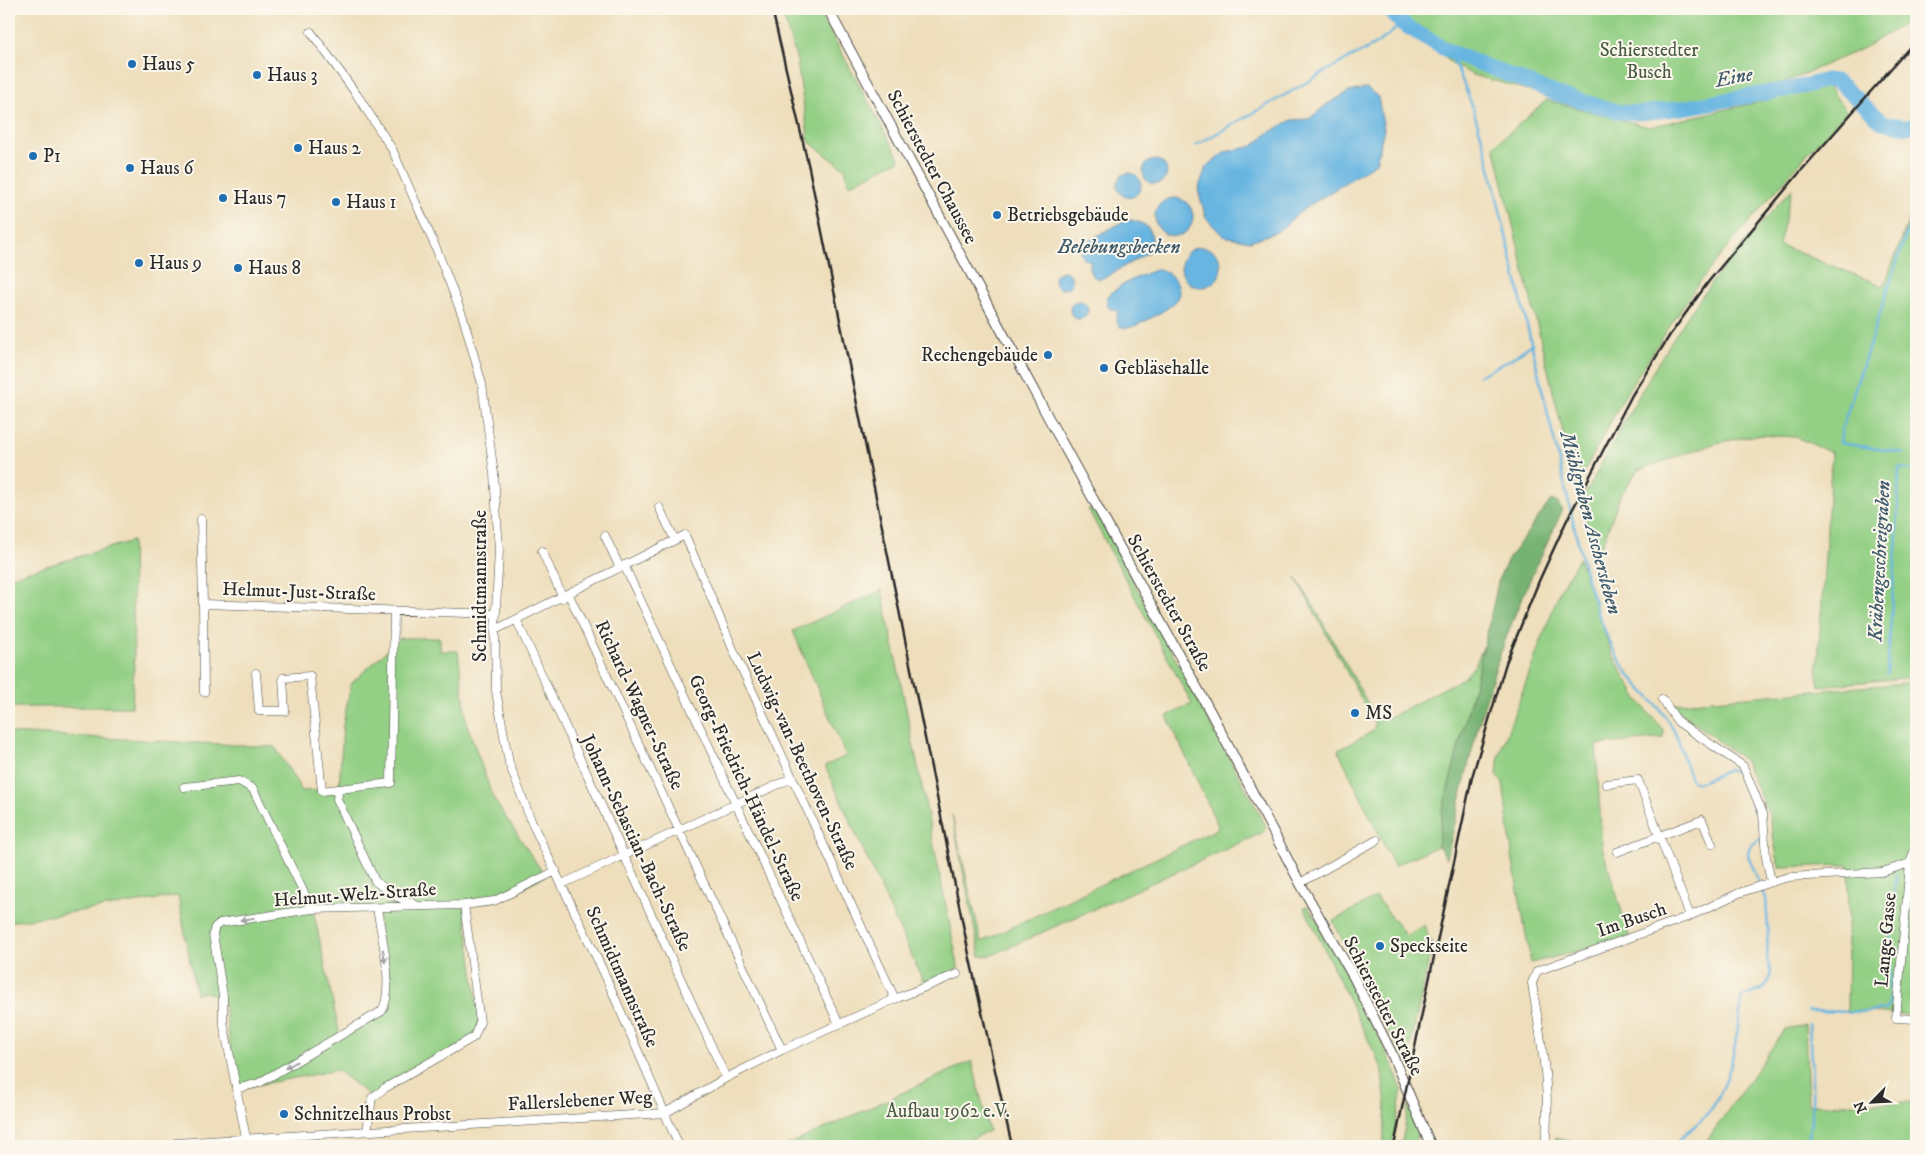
<svg xmlns="http://www.w3.org/2000/svg" width="1925" height="1155" font-family="'IM FELL DW Pica',serif">
	<style>
		.green { fill: #93cf84; stroke: #5f7d58; fill-rule: evenodd }
		.forest { fill: #76b272; stroke: #506e4e }
		.water { fill: #67b5e1; stroke: #497086 }
		.lines { fill: none; stroke-linecap: round; stroke-linejoin: round }
		.stream { stroke: #67b5e1; stroke-width: 2.5 }
		.river { stroke: #67b5e1; stroke-width: 15 }
		.minor-casing { stroke: #484641; stroke-width: 9 }
		.tertiary-casing { stroke: #484641; stroke-width: 11 }
		.minor { stroke: #fff; stroke-width: 8 }
		.tertiary { stroke: #fff; stroke-width: 9 }
		.rail { stroke: #2b2b2b; stroke-width: 2.5 }
		.oneway { fill: #a0a0a0 }
		.poi-dot { fill: #1f6fb2; stroke: #fbf7ec; stroke-width: 2 }
		.labels { text-anchor: middle; dominant-baseline: central; stroke-width: 4; stroke-linejoin: round; paint-order: stroke }
		.park-label { font-size: 19px; fill: #4a5c46; stroke: #fbf7ec }
		.poi-label { font-size: 19px; fill: #2b2b2b; stroke: #fbf7ec; text-anchor: start }
		.street-label { font-size: 19px; fill: #2b2b2b; stroke: #fbf7ec }
		.water-label { font-size: 20px; font-style: italic; fill: #405b6b; stroke: #fbf7ec }
	</style>
	<rect width="100%" height="100%" fill="#fbf7ec"/>
	<filter id="ink" filterUnits="userSpaceOnUse"><feTurbulence type="fractalNoise" baseFrequency=".02" numOctaves="2"/><feDisplacementMap in="SourceGraphic" scale="10" xChannelSelector="R" yChannelSelector="G"/><feConvolveMatrix kernelMatrix="1 2 1 2 8 2 1 2 1" color-interpolation-filters="sRGB"/></filter>
	<filter id="wash" filterUnits="userSpaceOnUse"><feTurbulence type="fractalNoise" baseFrequency=".0096" numOctaves="4" result="noise"/><feDisplacementMap in="SourceGraphic" scale="20" xChannelSelector="R" yChannelSelector="G"/><feGaussianBlur stdDeviation="1.12" result="paint"/><feColorMatrix in="noise" values="0 0 0 0 0 0 0 0 0 0 0 0 0 0 0 0 0 1.4 0 .05"/><feComposite in="paint" operator="in"/></filter>
	<g filter="url(#wash)">
		<rect width="100%" height="100%" fill="#eedebb"/>
		<!-- green -->
		<path class="green" d="M781,9H818L900,160L849,185L845,169L809,142L797,61Z
			M1386,9H1916V14L1904,24L1864,48L1764,91L1705,107L1639,114L1603,111L1473,75L1454,65Z
			M1828,86L1847,112L1808,153L1726,249L1695,288L1626,393L1576,487L1494,146L1547,100L1649,127Z
			M1792,189L1779,245L1884,286L1916,201V677L1819,686L1817,675L1832,453L1796,437L1757,435L1716,443L1638,470L1620,496L1600,551L1579,506C1618,432 1657,358 1706,290C1732,255 1763,222 1792,189Z
			M1088,509H1094L1265,824L1266,828L1262,833L990,956H980L952,815L981,941H983L1217,829L1218,826L1167,716L1192,704Z
			M132,541L134,665L132,707H9V577Z
			M1579,558L1612,654L1639,701L1664,731L1663,738L1596,745L1602,847L1630,938L1531,963L1513,862L1503,783L1497,776L1499,755L1560,590Z
			M1296,578L1312,603L1371,709L1380,718L1390,717L1465,677L1475,665L1485,643L1442,812L1438,846L1394,866L1338,750L1373,731L1375,724Z
			M882,590L958,965V968L925,982L923,981L825,766L846,756L793,631Z
			M400,638H440V651H458L467,724L493,798L545,876L494,901L464,905L480,1022L474,1037L372,1098L337,1070L236,1089L223,996L204,992L196,994L178,896L9,922V733L275,747L302,791L339,789L343,725L351,684ZM377,908L387,1003L375,1016L340,1036L313,909Z
			M1916,682V1015L1847,1011L1849,865L1779,867L1769,815L1744,760L1669,704Z
			M1376,897L1406,936L1424,925L1432,945L1406,1067L1333,921Z
			M1308,906L1349,976L1392,1064L1402,1090L1392,1146H1383L1386,1105L1381,1066L1304,907Z
			M1805,1025L1808,1105L1916,1102V1146H1703L1785,1029Z
			M972,1061L989,1131L956,1146H786Z
			M1409,1105L1418,1130L1414,1146H1401Z
			M1556,1138L1591,1146H1555Z"/>
		<!-- forest -->
		<path class="forest" d="M1551,500L1558,503L1562,511C1548,543 1532,573 1519,605C1485,686 1466,773 1447,858L1438,846L1442,812L1477,676L1499,578L1509,558Z"/>
		<!-- water -->
		<path class="water" d="M1367,88L1378,97L1384,129L1376,163L1304,209L1277,232L1250,241L1223,236L1206,218L1198,190L1206,167L1225,152L1253,146L1268,133L1292,120L1309,119L1327,104L1349,92Z
			M1143 172a12 12 0 1 1 24 0a12 12 0 1 1-24 0Z
			M1117 185a12 12 0 1 1 24 0a12 12 0 1 1-24 0Z
			M1155 217a19 19 0 1 1 38 0a19 19 0 1 1-38 0Z
			M1126,220C1146,220 1158,232 1149,252L1106,277L1099,279L1092,276L1089,268L1091,261L1083,259L1081,254V245Z
			M1181 267a20 20 0 1 1 40 0a20 20 0 1 1-40 0Z
			M1159,269C1172,273 1186,288 1175,302C1169,309 1135,328 1126,328C1124,328 1121,327 1119,326L1116,319L1118,311L1110,309L1107,305V297C1120,284 1142,274 1159,269Z
			M1054 280a9 9 0 1 1 18 0a9 9 0 1 1-18 0Z
			M1070 310a9 9 0 1 1 18 0a9 9 0 1 1-18 0Z"/>
		<g class="lines">
			<!-- stream -->
			<path class="stream" d="M1448,51C1467,85 1476,118 1487,155L1586,576C1597,611 1608,648 1631,677C1645,694 1662,708 1672,727C1682,744 1683,764 1692,781L1698,783L1729,770L1738,771L1760,823
				M1196,145C1243,119 1289,93 1335,66C1359,52 1383,44 1401,23
				M1479,376L1511,359L1532,344
				M1904,453L1840,443L1842,428L1916,204
				M1887,674L1897,533L1899,468L1916,470
				M1808,1011L1868,1012L1887,1009L1889,1003L1891,936L1896,874
				M1674,1146C1685,1132 1701,1123 1712,1108C1732,1080 1738,1031 1742,997L1763,989L1768,982L1771,973L1767,959L1768,930L1766,898L1748,856C1748,845 1753,843 1763,838
				M1807,1146C1816,1105 1811,1066 1809,1024"/>
			<!-- river -->
			<path class="river" d="M1388,9L1401,23L1448,51L1557,94L1620,112L1640,113L1682,108L1805,86L1826,80L1835,81L1844,87L1882,122L1907,127L1916,125"/>
		</g>
	</g>
	<g filter="url(#ink)">
		<g class="lines">
			<defs>
				<path id="minor" d="M311,32L357,95L392,149L436,248L463,317L482,384L494,474L499,550L495,630L496,691L509,763L532,823L605,975L679,1146
					M659,507L675,540
					M201,519L203,604
					M605,536L620,568
					M542,551L563,598
					M624,565L839,1024
					M569,595L782,1050
					M394,611L391,783L339,789L337,799L375,881L393,895L416,905
					M517,621L726,1078
					M495,630L685,535L735,654L895,999
					M256,673L259,711H285L283,678L310,676L322,791L339,789
					M204,692L203,604L496,614
					M1662,699L1678,722L1743,766L1763,814L1766,857L1771,882
					M1606,784L1638,780L1690,916
					M184,787L239,781L253,789L312,909
					M1916,846L1910,863L1896,1018L1916,1019
					M1617,852L1702,820L1712,844
					M1300,883L1377,840
					M562,884L792,778
					M236,1089L259,1083L382,1011C395,986 381,935 377,908
					M367,1131L372,1098L385,1088L474,1037L480,1022L464,905
					M246,1138L223,1021V996L213,934L215,927L220,923L312,909L464,905L494,901L556,871
					M175,1143L665,1113L726,1078L782,1050L895,999L957,974
					M1545,1146C1552,1092 1540,1036 1532,983L1537,971L1690,916L1739,893L1771,882L1789,877L1882,872L1910,863"/>
				<path id="tertiary" d="M828,9L1054,428L1211,713L1300,883L1354,978L1391,1052L1431,1146"/>
			</defs>
			<!-- minor casing -->
			<use href="#minor" class="minor-casing"/>
			<!-- tertiary casing -->
			<use href="#tertiary" class="tertiary-casing"/>
			<!-- minor -->
			<use href="#minor" class="minor"/>
			<!-- tertiary -->
			<use href="#tertiary" class="tertiary"/>
			<!-- rail -->
			<path class="rail" d="M772,9L809,168L970,959L1012,1146
				M1394,1146L1472,777L1506,663L1539,581L1566,522L1632,395L1670,335L1709,281L1800,172L1916,40"/>
		</g>
		<!-- one-way arrows -->
		<defs><path id="oneway-solid" d="M-6-.8H1V-3.2L6.5 0L1 3.2V.8H-6Z" transform="scale(1.25)"/></defs>
		<g class="oneway">
			<use href="#oneway-solid" transform="translate(247 919) rotate(172)"/>
			<use href="#oneway-solid" transform="translate(384 956) rotate(81)"/>
			<use href="#oneway-solid" transform="translate(291 1065) rotate(150)"/>
		</g>
	</g>
	<!-- markers -->
	<g class="poi-dot">
		<circle cx="132" cy="64" r="5"/>
		<circle cx="257" cy="75" r="5"/>
		<circle cx="298" cy="148" r="5"/>
		<circle cx="33" cy="156" r="5"/>
		<circle cx="130" cy="168" r="5"/>
		<circle cx="223" cy="198" r="5"/>
		<circle cx="336" cy="202" r="5"/>
		<circle cx="997" cy="215" r="5"/>
		<circle cx="139" cy="263" r="5"/>
		<circle cx="238" cy="268" r="5"/>
		<circle cx="1048" cy="355" r="5"/>
		<circle cx="1104" cy="368" r="5"/>
		<circle cx="1355" cy="713" r="5"/>
		<circle cx="1380" cy="946" r="5"/>
		<circle cx="284" cy="1114" r="5"/>
	</g>
	<g class="labels">
		<!-- park labels -->
		<g class="park-label">
			<text x="1649" y="50">Schierstedter<tspan x="1649" dy="22">Busch</tspan></text>
			<text x="948" y="1111">Aufbau 1962 e.V.</text>
		</g>
		<!-- poi labels -->
		<g class="poi-label">
			<text x="142" y="64">Haus 5</text>
			<text x="267" y="75">Haus 3</text>
			<text x="308" y="148">Haus 2</text>
			<text x="43" y="156">P1</text>
			<text x="140" y="168">Haus 6</text>
			<text x="233" y="198">Haus 7</text>
			<text x="346" y="202">Haus 1</text>
			<text x="1007" y="215">Betriebsgebäude</text>
			<text x="149" y="263">Haus 9</text>
			<text x="248" y="268">Haus 8</text>
			<text x="1038" y="355" text-anchor="end">Rechengebäude</text>
			<text x="1114" y="368">Gebläsehalle</text>
			<text x="1365" y="713">MS</text>
			<text x="1390" y="946">Speckseite</text>
			<text x="294" y="1114">Schnitzelhaus Probst</text>
		</g>
		<!-- street labels -->
		<g class="street-label">
			<text transform="translate(932 167) rotate(62)">Schierstedter Chaussee</text>
			<text transform="translate(480 586) rotate(-90)">Schmidtmannstraße</text>
			<text transform="translate(299 592) rotate(2)">Helmut-Just-Straße</text>
			<text transform="translate(1169 603) rotate(61)">Schierstedter Straße</text>
			<text transform="translate(639 705) rotate(65)">Richard-Wagner-Straße</text>
			<text transform="translate(802 761) rotate(65)">Ludwig-van-Beethoven-Straße</text>
			<text transform="translate(746 788) rotate(65)">Georg-Friedrich-Händel-Straße</text>
			<text transform="translate(636 843) rotate(65)">Johann-Sebastian-Bach-Straße</text>
			<text transform="translate(355 895) rotate(-4)">Helmut-Welz-Straße</text>
			<text transform="translate(1632 920) rotate(-19)">Im Busch</text>
			<text transform="translate(1886 940) rotate(-85)">Lange Gasse</text>
			<text transform="translate(622 977) rotate(66)">Schmidtmannstraße</text>
			<text transform="translate(1383 1006) rotate(63)">Schierstedter Straße</text>
			<text transform="translate(580 1101) rotate(-3)">Fallerslebener Weg</text>
		</g>
		<!-- water labels -->
		<g class="water-label">
			<text transform="translate(1734 78) rotate(-11)">Eine</text>
			<text x="1119" y="247">Belebungsbecken</text>
			<text transform="translate(1590 523) rotate(75)">Mühlgraben Aschersleben</text>
			<text transform="translate(1880 561) rotate(-87)">Krähengeschreigraben</text>
		</g>
	</g>
	<!-- margin -->
	<rect width="1925" height="1155" fill="none" stroke="#fbf7ec" stroke-width="30"/>
	<!-- north arrow -->
	<g transform="translate(1872 1102) rotate(246)" stroke="#fbf7ec" stroke-width="4" paint-order="stroke">
	<path d="M0-4L9 19L0 12L-9 19Z" fill="#2b2b2b"/>
	<text y="-8" font-size="14" font-weight="bold" text-anchor="middle" fill="#2b2b2b">N</text>
	</g>
</svg>
